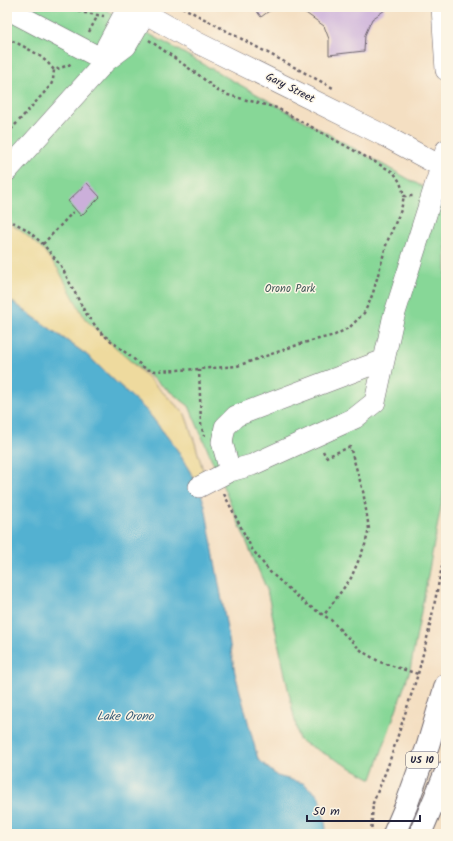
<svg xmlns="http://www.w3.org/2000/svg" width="453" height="841" font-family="Kalam,sans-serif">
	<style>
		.green { fill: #87d797; stroke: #547c69 }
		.sand { fill: #eeda9e; stroke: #887e6c }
		.water { fill: #53b1d1; stroke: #3a6a86 }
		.building { fill: #cbafda }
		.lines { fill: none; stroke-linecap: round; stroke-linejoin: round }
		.minor-casing { stroke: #6c646a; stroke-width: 22 }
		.highway-casing { stroke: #6c646a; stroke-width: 24 }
		.path { stroke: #6c646a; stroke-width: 2.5; stroke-dasharray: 3 3; stroke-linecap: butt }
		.minor { stroke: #fff; stroke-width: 21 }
		.highway { stroke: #fff; stroke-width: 22 }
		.labels { text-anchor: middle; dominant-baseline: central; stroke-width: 3; stroke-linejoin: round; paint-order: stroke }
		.shield { fill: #fcf5e5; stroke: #63616e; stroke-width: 1 }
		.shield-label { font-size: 10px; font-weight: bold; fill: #22223b }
		.street-label { font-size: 11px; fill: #22223b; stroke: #fcf5e5 }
		.park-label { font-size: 11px; fill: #405857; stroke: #fcf5e5 }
		.water-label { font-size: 12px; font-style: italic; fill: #365b77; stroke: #fcf5e5 }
	</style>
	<rect width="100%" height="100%" fill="#fcf5e5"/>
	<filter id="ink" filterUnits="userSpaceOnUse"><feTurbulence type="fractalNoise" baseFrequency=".025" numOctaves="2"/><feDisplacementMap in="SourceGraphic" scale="8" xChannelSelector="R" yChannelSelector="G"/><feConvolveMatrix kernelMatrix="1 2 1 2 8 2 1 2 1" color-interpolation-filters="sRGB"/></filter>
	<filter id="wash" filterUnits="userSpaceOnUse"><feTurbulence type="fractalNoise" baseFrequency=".012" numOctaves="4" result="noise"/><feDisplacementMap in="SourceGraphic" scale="16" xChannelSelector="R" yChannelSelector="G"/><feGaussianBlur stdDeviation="0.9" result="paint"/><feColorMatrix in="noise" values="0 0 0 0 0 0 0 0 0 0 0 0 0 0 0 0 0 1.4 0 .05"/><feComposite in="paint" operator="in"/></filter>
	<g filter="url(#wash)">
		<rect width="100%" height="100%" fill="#f4dfc2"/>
		<!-- green -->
		<path class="green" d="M7,7H101L446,200V480L410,670L372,779L299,740L267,590L189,406L7,267Z"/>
		<!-- sand -->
		<path class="sand" d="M7,222L24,233L44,251L58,269L85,319L143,373L185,414L195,443L205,477L196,482L176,448L147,411L87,355L7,298Z"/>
		<!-- water -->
		<path class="water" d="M7,298L87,355L147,411L176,448L199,487L205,506L235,673L258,759L277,776L303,783L320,797L326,828L325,834H7Z"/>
		<g id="blocks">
			<!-- building -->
			<path class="building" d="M254,7H281V8L269,11L261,17Z
				M289,7H382L385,10L372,19L365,35L364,51L329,55V39L324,26L303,11Z
				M87,183L100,197L81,216L68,201Z"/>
		</g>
	</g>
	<g filter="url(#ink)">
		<use href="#blocks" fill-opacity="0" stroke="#6c646a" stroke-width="1"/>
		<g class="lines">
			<defs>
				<path id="minor" d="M134,7L196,42L385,136L446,169
					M442,7L446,70
					M7,9L106,61
					M106,61L107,46L128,7
					M7,171L106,61L126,46L145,13
					M384,360L236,416L225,427L222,442L230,471L252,465L355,418L375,402L393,319L441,167L446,150
					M199,487L230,471"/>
				<path id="highway" d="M394,834L406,806L428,745L446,685
					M420,834L446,772"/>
			</defs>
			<!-- minor casing -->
			<use href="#minor" class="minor-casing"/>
			<!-- highway casing -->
			<use href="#highway" class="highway-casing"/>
			<!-- path -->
			<path class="path" d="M67,7L85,13L104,16
				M182,7L335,89
				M89,32L98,15
				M7,38C24,47 42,54 54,70
				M149,40L200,76L218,91L228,95L277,108L393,172C399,179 402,186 404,196H414
				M7,134L51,85L53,80L54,70L69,65L72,62
				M7,219L26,229L43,244L61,266L85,312L100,332L146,369L156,371L199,369L237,366L303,343L335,335L350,327L364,313L369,303L373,293L387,242L401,210L404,196
				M43,244L73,212
				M199,369L201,424L204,436
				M323,451L326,457L350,447L363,491L369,529L365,545L351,578L324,615
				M224,494L252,549L270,572L306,604L331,620L346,636L363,652L380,662L418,674
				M371,834L373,803L388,766L418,674L429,630L446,547"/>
			<!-- minor -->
			<use href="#minor" class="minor"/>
			<!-- highway -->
			<use href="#highway" class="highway"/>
		</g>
	</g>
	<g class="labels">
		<!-- shield labels -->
		<rect class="shield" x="406" y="752" width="32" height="16" rx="3"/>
		<g class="shield-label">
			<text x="422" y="760">US 10</text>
		</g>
		<!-- street labels -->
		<g class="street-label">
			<text transform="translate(290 88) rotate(27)">Gary Street</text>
		</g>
		<!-- park labels -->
		<g class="park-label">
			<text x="290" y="289">Orono Park</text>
		</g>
		<!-- water labels -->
		<g class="water-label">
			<text x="125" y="716">Lake Orono</text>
		</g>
	</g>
	<!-- margin -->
	<rect width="453" height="841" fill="none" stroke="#fcf5e5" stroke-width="24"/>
	<!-- scale -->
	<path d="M307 815v6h113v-6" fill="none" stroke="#22223b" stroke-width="2"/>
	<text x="313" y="815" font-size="12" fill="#22223b" stroke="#fcf5e5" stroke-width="3" paint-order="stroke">50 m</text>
</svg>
